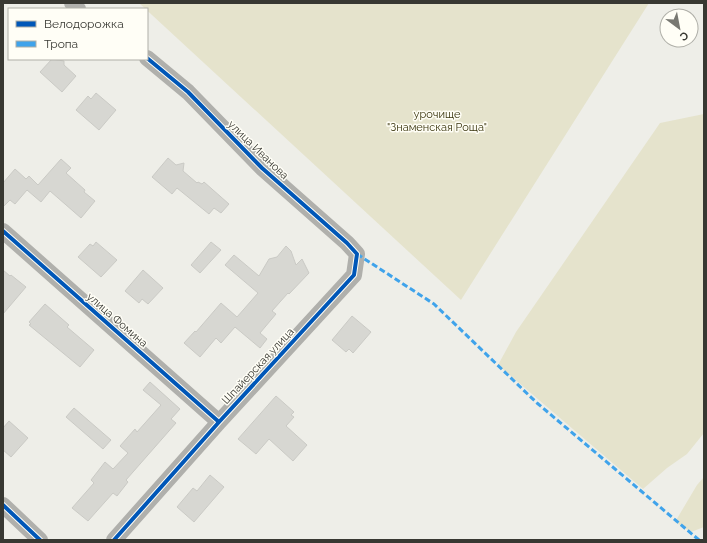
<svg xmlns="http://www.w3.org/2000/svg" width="707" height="543" font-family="Raleway,sans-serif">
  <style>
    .green { fill: #e5e3cc }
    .building { fill: #d7d7d2; stroke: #cacac5 }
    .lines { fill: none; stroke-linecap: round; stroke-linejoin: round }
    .minor { stroke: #b0b0ac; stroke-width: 16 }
    .quiet { stroke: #3fa3eb; stroke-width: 3; stroke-dasharray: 6 3; stroke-linecap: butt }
    .cycleway-casing { stroke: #fffef6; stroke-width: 6 }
    .cycleway { stroke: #0057b8; stroke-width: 4 }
    .labels { text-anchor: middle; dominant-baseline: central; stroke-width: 3; stroke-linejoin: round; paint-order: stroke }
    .park-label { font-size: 11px; fill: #39340d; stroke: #fffef6 }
    .street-label { font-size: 11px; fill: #383832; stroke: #fffef6 }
  </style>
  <rect width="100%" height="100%" fill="#eeeee8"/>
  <path class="green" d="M139,3H649L461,300Z
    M704,114V433L687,454L667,468L643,489L498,365L516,332L660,123Z
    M704,477V527L691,532L675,522L697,485Z"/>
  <path class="building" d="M52,59L64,61V65L76,76L62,92L40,72Z
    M96,93L116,110L99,130L76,110L88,96L91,99Z
    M168,158L176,165L184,163L183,171L197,183L198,182L202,184L204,182L229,204L221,213L214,208L209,214L177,188L172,194L152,177Z
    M61,159L71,168L66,173L85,190L84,192L95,201L81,218L50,191L41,202L27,190L15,204L10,200L3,207V183L15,169L26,179L29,176L38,185Z
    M96,242L117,260L101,277L78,257L90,244L93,246Z
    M211,242L221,250L200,273L191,265Z
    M286,246L291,251L296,265L302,259L309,273L289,294L288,293L272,311L276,314L260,333L267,339L260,348L235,327L221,343L216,338L200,357L184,343L195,331L196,332L221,303L237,317L258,293L225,265L234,255L259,276L269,259L277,257Z
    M3,270L10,276L11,275L26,287L3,314Z
    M143,270L163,288L148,304L142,299L139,303L125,291Z
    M45,304L69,325L67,327L94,350L80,367L29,325L31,324L29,322Z
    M352,316L371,332L353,353L349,349L346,352L332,340Z
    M150,382L180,409L171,419L176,423L126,480L128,482L117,496L113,493L88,521L72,508L94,483L91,480L105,462L113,469L128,453L120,446L135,429L137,432L161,405L143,390Z
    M276,396L294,412L291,415L294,417L286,426L307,445L293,461L269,439L256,454L238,439Z
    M74,408L111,440L103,449L66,417Z
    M9,421L28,438L11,457L3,450V428Z
    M210,475L224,487L194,522L177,507L193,488L197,491Z"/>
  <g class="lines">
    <path class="minor" d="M72,3L78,9
      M3,231L219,422
      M3,505L40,540
      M114,540L219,422L354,275L357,254L347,243L262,168L188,92L147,58"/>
    <path class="quiet" d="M357,254L434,304L537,403L699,540"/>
    <g class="cycleway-casing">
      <path id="cycleway" d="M3,231L219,422
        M3,505L40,540
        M114,540L219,422L354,275L357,254L347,243L262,168L188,92L147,58"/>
    </g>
    <use href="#cycleway" class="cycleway"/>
  </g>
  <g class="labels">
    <g class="park-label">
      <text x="437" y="114">урочище<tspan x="437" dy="13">"Знаменская Роща"</tspan></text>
    </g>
    <g class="street-label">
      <text transform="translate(258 150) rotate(44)">улица Иванова</text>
      <text transform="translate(117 320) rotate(41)">улица Фомина</text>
      <text transform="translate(258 366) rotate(-47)">Шпайерская улица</text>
    </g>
  </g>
  <rect width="707" height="543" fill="none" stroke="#383832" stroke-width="8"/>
  <rect x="8" y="8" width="140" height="52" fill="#fffef6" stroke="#afafa8"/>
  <rect x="16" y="21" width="20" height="6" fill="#0057b8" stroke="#afafa8"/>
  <text x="44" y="28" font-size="12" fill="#383832">Велодорожка</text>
  <rect x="16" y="41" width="20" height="6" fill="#3fa3eb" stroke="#afafa8"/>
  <text x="44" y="48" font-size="12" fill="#383832">Тропа</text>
  <g transform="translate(679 28) rotate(148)"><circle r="19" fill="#fffef6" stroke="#afafa8"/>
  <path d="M0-3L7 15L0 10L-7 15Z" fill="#787872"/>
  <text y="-6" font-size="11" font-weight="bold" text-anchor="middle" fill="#383832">С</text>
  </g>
</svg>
